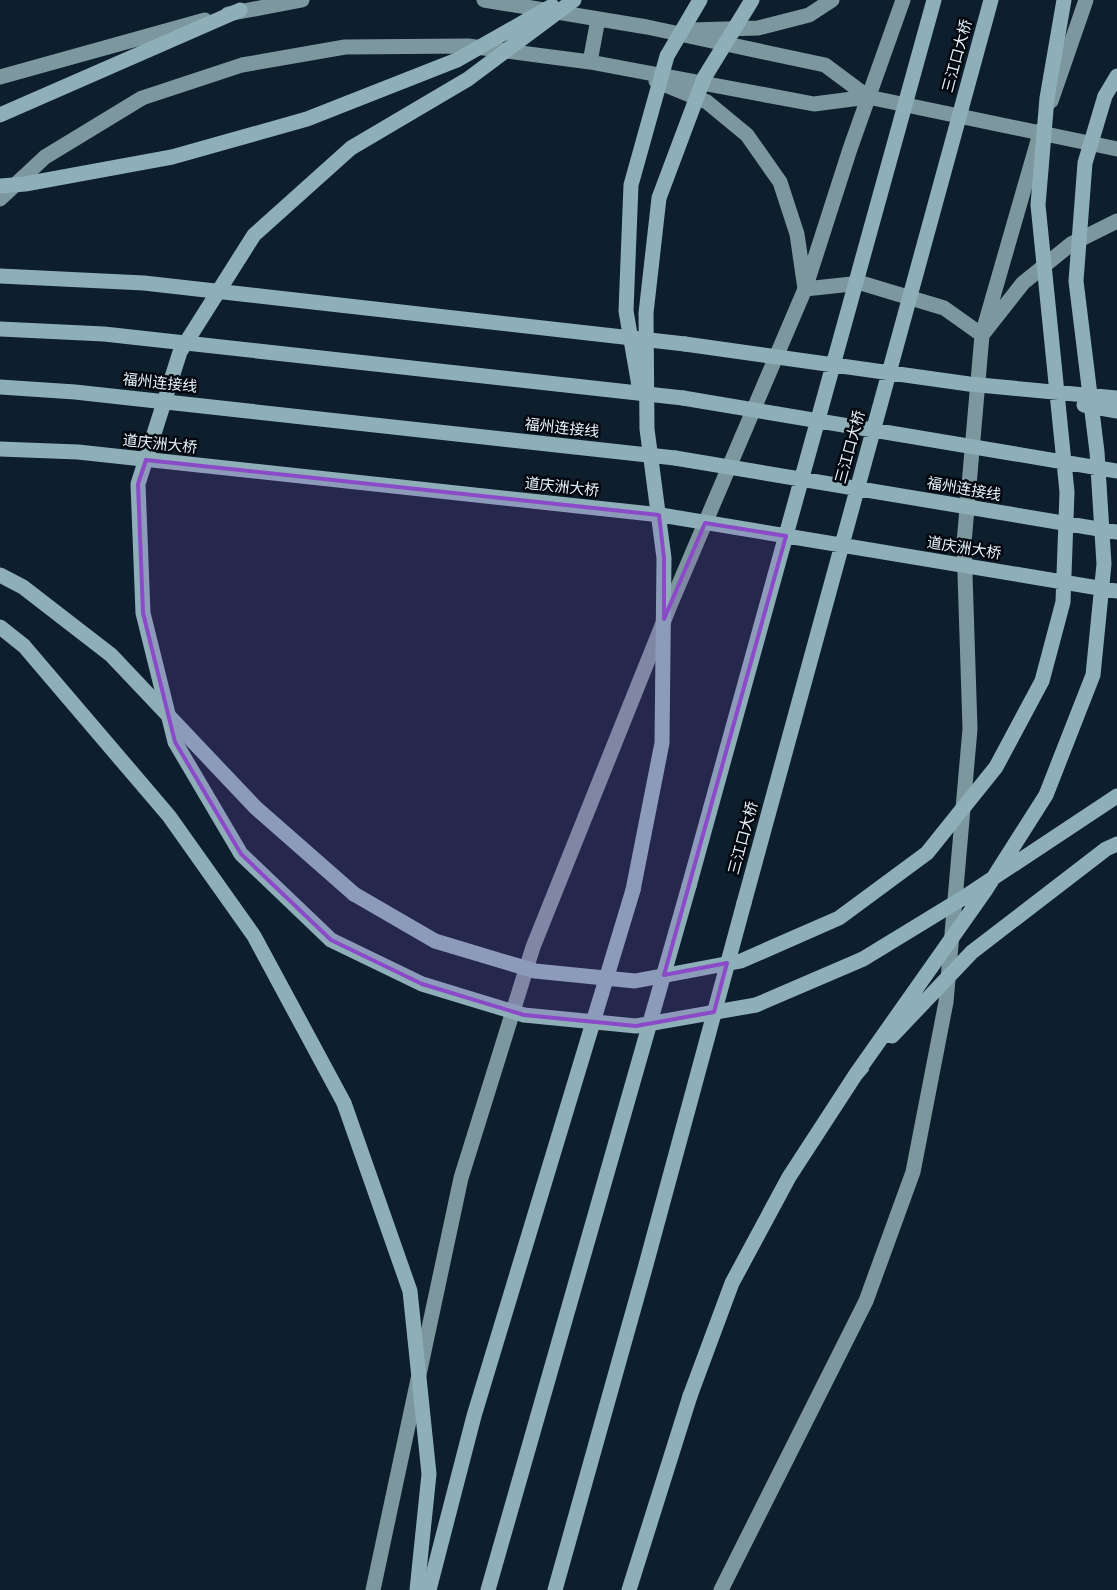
<svg xmlns="http://www.w3.org/2000/svg" width="1117" height="1590" font-family="Signika,'Noto Sans SC',sans-serif">
  <style>
    .lines { fill: none; stroke-linecap: round; stroke-linejoin: round }
    .major { stroke: #7c979d; stroke-width: 15 }
    .highway { stroke: #8eafb7; stroke-width: 15 }
    .highway-bridge { stroke: #8eafb7; stroke-width: 15 }
    .marked { fill: #8b4ac8; fill-opacity: 0.2; stroke: #8b4ac8; stroke-width: 4; stroke-linejoin: round }
    .labels { text-anchor: middle; dominant-baseline: central; stroke-width: 5; stroke-linejoin: round; paint-order: stroke }
    .street-label { font-size: 15px; fill: #e8f3fe; stroke: #03080e }
  </style>
  <rect width="100%" height="100%" fill="#0d1e2d"/>
  <g class="lines">
    <path class="major" d="M484,0L647,27L825,65L868,97
      M228,14L302,0
      M692,30L758,28L809,15L832,0
      M590,62L598,19
      M0,77L205,20
      M656,81L707,102L747,135L780,182L797,234L805,289L861,283L944,308L982,335L1023,283L1071,244L1117,221
      M1051,101L1086,0
      M0,199L45,157L142,98L242,65L345,47L468,46L590,62L814,104L868,97L1117,149
      M373,1590L461,1178L533,947L671,603L805,289L850,149L903,0
      M721,1590L866,1301L913,1172L946,1002L970,729L964,543L982,335L1041,130"/>
    <path class="highway" d="M0,115L240,10
      M0,276L144,283L685,344
      M0,329L104,334L683,398
      M0,387L75,392L675,458
      M0,449L78,452L661,515
      M0,575L23,587L111,655L256,808L354,894
      M429,1590L474,1416L633,890
      M488,1590L689,886
      M555,1590L644,1272L744,903
      M629,1590L690,1396"/>
    <path class="highway-bridge" d="M574,0L468,79L351,148L254,235L180,352L138,484L143,613L175,742L241,854L331,940L422,984L524,1015L636,1026L756,1005L863,959L963,898L1117,796
      M0,186L25,184L172,157L307,119L457,60L552,6
      M685,344L969,384L1117,398
      M639,386L626,311L631,185L667,56L700,0
      M683,398L1117,471
      M1084,405L1117,411
      M675,458L1117,532
      M661,515L1117,591
      M0,627L24,646L169,816L254,936L344,1103L410,1291L429,1474L417,1590
      M689,886L934,0
      M633,890L662,743L664,558L647,429L646,313L659,198L704,78L752,0
      M354,894L435,941L535,971L635,981L741,961L839,918L927,853L996,767L1042,681L1063,602L1067,492L1038,205L1047,98L1064,0
      M744,903L991,0
      M892,1036L972,952L1106,849L1117,844
      M856,1074L985,891L1046,795L1093,675L1104,564L1097,452L1076,281L1085,163L1105,96L1117,76
      M690,1396L732,1283L789,1177L856,1074L862,1067"/>
  </g>
  <path class="marked" d="M146,460L659,515L664,558V619L705,523L786,536L664,975L727,963L714,1012L636,1026L524,1015L422,984L331,940L241,854L175,742L143,613L138,484Z"/>
  <g class="labels">
    <g class="street-label">
      <text transform="translate(957 56) rotate(-75)">三江口大桥</text>
      <text transform="translate(160 383) rotate(6)">福州连接线</text>
      <text transform="translate(562 428) rotate(6)">福州连接线</text>
      <text transform="translate(160 444) rotate(6)">道庆洲大桥</text>
      <text transform="translate(850 447) rotate(-75)">三江口大桥</text>
      <text transform="translate(562 487) rotate(6)">道庆洲大桥</text>
      <text transform="translate(964 489) rotate(10)">福州连接线</text>
      <text transform="translate(964 548) rotate(9)">道庆洲大桥</text>
      <text transform="translate(743 838) rotate(-75)">三江口大桥</text>
    </g>
  </g>
</svg>
